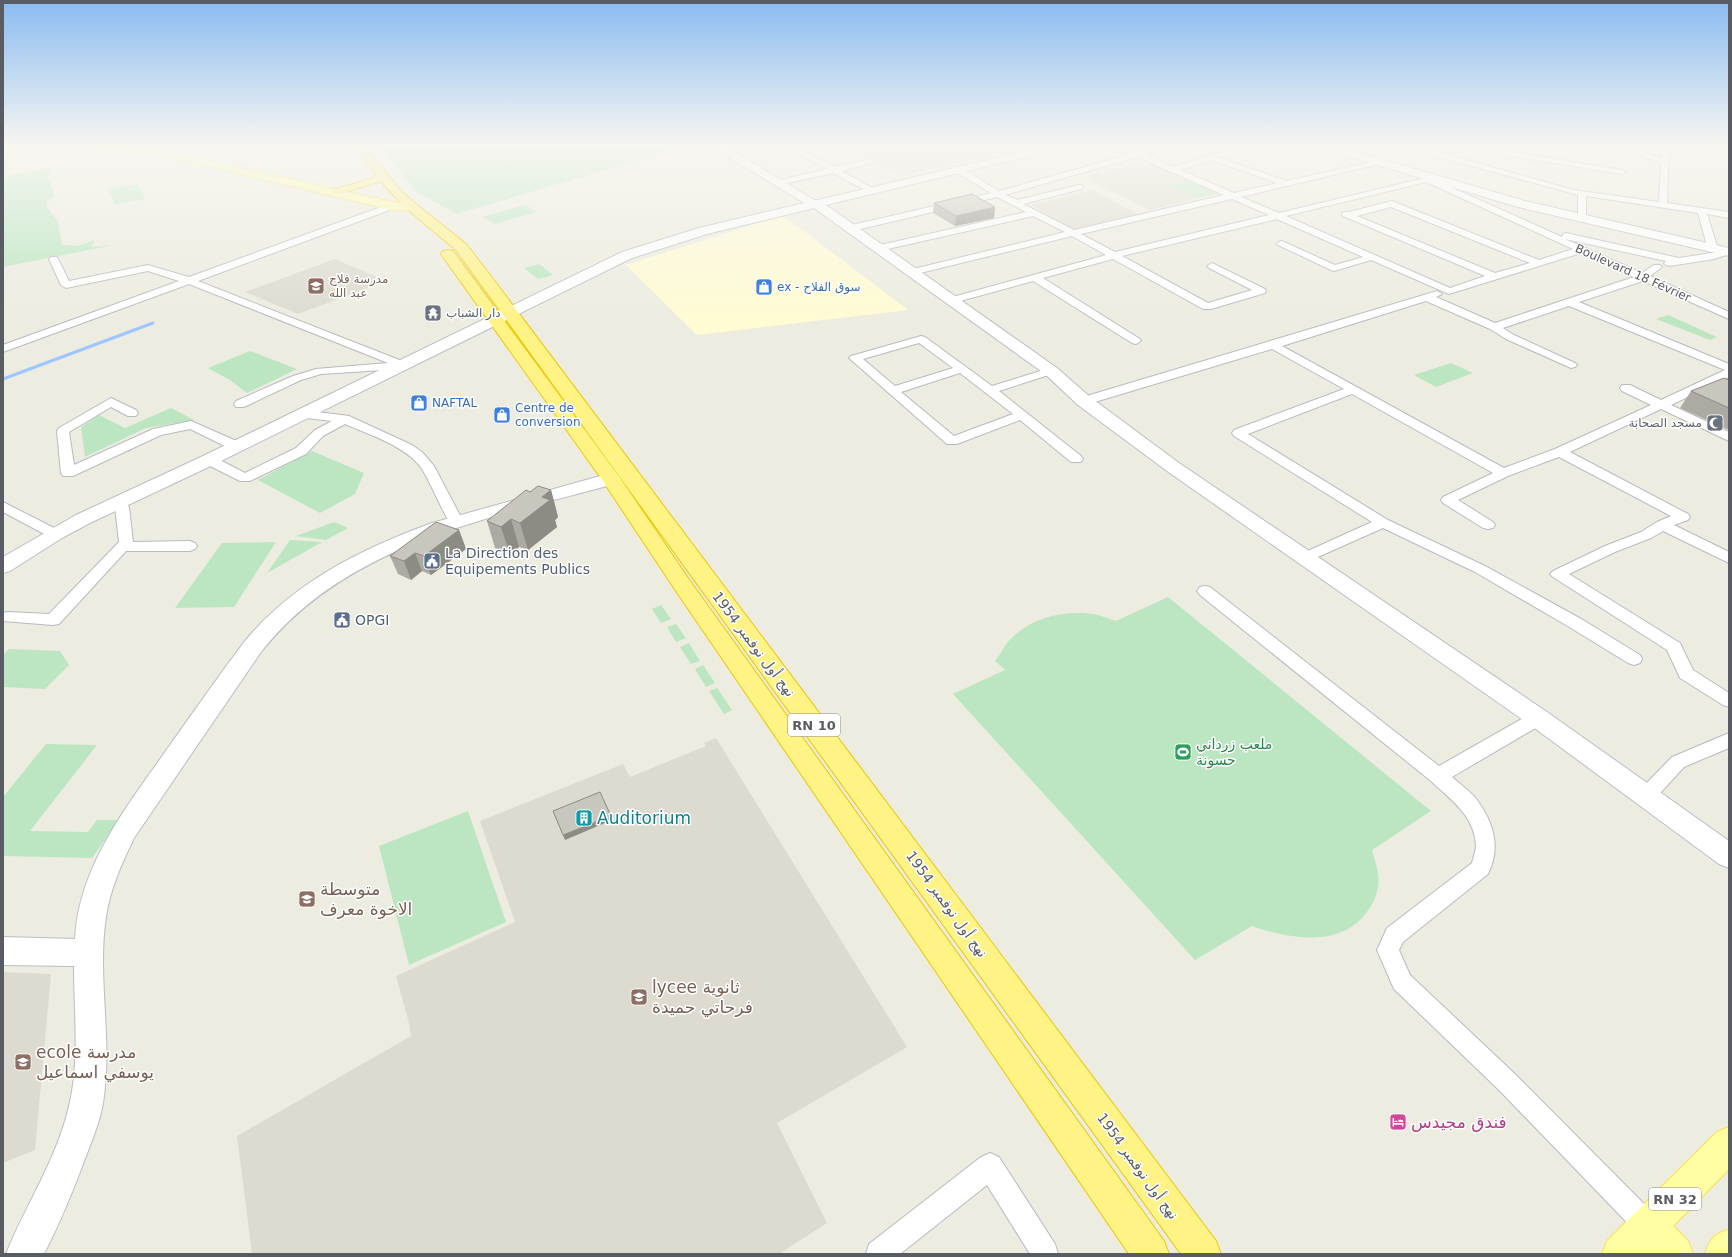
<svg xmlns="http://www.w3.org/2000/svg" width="1732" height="1257" font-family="'DejaVu Sans',Cairo,sans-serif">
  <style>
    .commercial { fill: #fffbd3 }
    .education { fill: #dddbcf }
    .green { fill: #bbe6c1 }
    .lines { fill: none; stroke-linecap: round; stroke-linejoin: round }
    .stream { stroke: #9ec6ff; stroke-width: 3 }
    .street-casing { stroke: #b8bac0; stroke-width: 2 }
    .secondary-casing { stroke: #bbbdc5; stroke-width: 2 }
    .primary-casing { stroke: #f8e24e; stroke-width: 2 }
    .highway-casing { stroke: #edc700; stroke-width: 2 }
    .street { fill: #fff; fill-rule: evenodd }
    .secondary { fill: #fff; fill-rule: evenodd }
    .primary { fill: #fffea3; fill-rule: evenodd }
    .highway { fill: #fff385; fill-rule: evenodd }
    .wall { fill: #acaaa3 }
    .shaded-wall { fill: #8c8b84 }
    .building { fill: #c8c6bd; stroke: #8c8b84 }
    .labels { text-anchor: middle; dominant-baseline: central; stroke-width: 3; stroke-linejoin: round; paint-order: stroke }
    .far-street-label { font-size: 12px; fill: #595c62; stroke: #fff }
    .far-education-label { font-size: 12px; fill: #785e54; stroke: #fff; text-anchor: start }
    .far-shop-label { font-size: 12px; fill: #366cbe; stroke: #fff; text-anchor: start }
    .far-worship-label { font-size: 12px; fill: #5b616d; stroke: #fff; text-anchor: start }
    .shield { fill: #fff; stroke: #8b8d91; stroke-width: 1 }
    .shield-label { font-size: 13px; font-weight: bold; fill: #595c62 }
    .service-label { font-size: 14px; fill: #4e5e75; stroke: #fff; text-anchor: start }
    .street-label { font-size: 14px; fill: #595c62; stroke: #fff }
    .leisure-label { font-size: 14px; fill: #27864d; stroke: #fff; text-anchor: start }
    .near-culture-label { font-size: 17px; fill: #0d838f; stroke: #fff; text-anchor: start }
    .near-education-label { font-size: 17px; fill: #785e54; stroke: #fff; text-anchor: start }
    .near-hotel-label { font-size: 17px; fill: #b23c85; stroke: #fff; text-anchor: start }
  </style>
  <rect width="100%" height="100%" fill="#edece0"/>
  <path class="commercial" d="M783,215L908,310L697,335L626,265Z"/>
  <path class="education" d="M842,146H1030L902,176Z
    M1153,163L1222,193L1149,210L1084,177L1099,172L1103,174L1114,172L1111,170L1113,169Z
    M1092,190L1139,215L1075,230L1031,205Z
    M335,259L386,281L298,314L245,292Z
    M716,738L907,1047L777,1123L827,1223L779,1254H252L237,1136L411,1036L408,1019L396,976L515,922L480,821L623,764L630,777L706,746L704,743Z
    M3,972L51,974L35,1150L3,1163Z"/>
  <path class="green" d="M379,146H667L672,150L457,214L417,192Z
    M53,167L48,177L55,195L47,202V207L58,222L62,245L78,246L95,240L91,247L114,245L3,267V180L11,175Z
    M1189,181L1216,194L1198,198L1170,185Z
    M137,184L145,199L115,204L108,189Z
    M525,205L537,212L495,224L482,217Z
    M539,264L553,275L538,279L524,268Z
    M1668,315L1717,337L1710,340L1656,319Z
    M250,351L297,369L247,393L230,380L208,368Z
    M1451,363L1473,373L1436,387L1414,375Z
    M171,408L194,420L146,428L85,457L81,427L99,415L125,428Z
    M312,451L364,473L355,494L320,513L258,480Z
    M334,522L348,528L326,540L296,536Z
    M290,540L322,542L267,573Z
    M276,542L234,607L175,608L222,543Z
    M1168,597L1431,811L1372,850C1374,858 1377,866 1378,874C1380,886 1376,899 1369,909C1343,949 1290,939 1252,926L1195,960L953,694L1005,670L995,661C1000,655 1003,648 1007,643C1029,617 1066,609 1098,615C1104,617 1110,619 1116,621Z
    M661,605L671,619L661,623L652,609Z
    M676,624L686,638L676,642L667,627Z
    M689,643L700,661L691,664L680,647Z
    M9,649L60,651L69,665L45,689L3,687V655Z
    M703,665L715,683L706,687L695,669Z
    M717,688L732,710L724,714L709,691Z
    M46,744L97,745L30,831L88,832L97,820H119L92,858L3,856V797Z
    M468,811L506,922L409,965L379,846Z"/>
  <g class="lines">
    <path class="stream" d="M3,379L153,323"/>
    <g class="street-casing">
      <path id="street" d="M784,146H793L835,167L870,159H873V163L841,171L876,190L872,193L869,192L833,173L779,185H776V181L827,169Z
        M1115,146H1125L1138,152L1158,146H1170L1169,148L1145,154L1174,167L1241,146H1248V149L1219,158L1287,181L1379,160L1383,162L1379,164L1241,197L1279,213L1433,176L1437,178L1435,180L1562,237L1563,234L1566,233L1679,258L1712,253L1726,249L1729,250V254L1714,259L1669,266L1666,265L1664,263L1666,261L1565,239L1642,273L1654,265H1660L1662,267L1650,276L1729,312V319L1643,281L1579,302L1729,364V377L1671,405L1729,432V441L1661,409L1570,452L1688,514L1690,517L1688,520L1674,525L1729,552V563L1663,531L1651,538L1615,552L1569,574L1680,643L1693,670L1729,693V707L1723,705L1680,678L1667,650L1553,577L1550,574L1553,571L1605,546L1641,532L1657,522L1671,516L1559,457L1508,476L1458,500L1493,522L1495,525L1493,528L1488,529L1483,528L1443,503L1441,500L1443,497L1493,473L1352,394L1248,434L1388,520L1485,566L1583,620L1640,655L1642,659L1640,663L1634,665L1628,663L1571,628L1475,572L1383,528L1311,560L1306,562L1301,560L1299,557L1301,554L1372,522L1234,436L1232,433L1234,430L1344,389L1272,349L1088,404H1080L1078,401L1080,398L1437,291L1442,294L1436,297L1495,323L1634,277L1581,253L1449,294L1371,260L1334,271L1331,270L1276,244L1281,241L1284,242L1335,265L1363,257L1277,219L1122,256L1208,303L1252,290L1209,268L1207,266L1212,263L1265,289L1266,291L1265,293L1211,309H1203L1113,259L1043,278L1140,339L1141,341L1136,344L1132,343L1033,281L953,303L948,300L949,298L1106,255L1072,236L912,275L907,272L909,270L1065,232L1033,216L879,251L874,248L876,246L1026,212L997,197L852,231L847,228L852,225L991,193L954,171V167H960L999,191L1130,154ZM1137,157L1224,195L1074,230L1023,204L1082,189L1083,187L1082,185H1079L1017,200L1005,195ZM1211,160L1277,183L1234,193L1181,170ZM1426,182L1573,249L1539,260L1392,201L1349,212H1343L1342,214L1343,216L1485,276L1450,288L1286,216ZM1232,199L1269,215L1115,252L1081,234ZM1391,207L1530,263L1495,273L1357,216ZM1426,301L1490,329L1506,339L1571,368L1575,367L1577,365L1575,363L1514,335L1503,328L1569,306L1725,370L1661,400L1630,385H1622L1620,388L1622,391L1651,405L1555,449L1504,468L1282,346Z
        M1404,146H1416L1574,190L1659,202L1661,163L1615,146H1626L1661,158L1663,146H1671L1668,167L1667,203L1729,212V218L1707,214L1718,249L1713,252L1708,249L1698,213L1586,196V218L1582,221L1578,218V195L1405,148Z
        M1463,146H1476L1622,170L1626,172L1622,174L1484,152L1464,148Z
        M392,203L396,206L395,208L198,281L407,363L409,365L407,367L399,369L321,374L301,380L244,407H236L234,404L236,401L293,376L316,369L388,363L189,284L3,352V345L179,281L148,271L66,288L61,285L49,259L51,257H57L69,281L148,265L189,277Z
        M921,336L925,337L992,386L1047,369H1055L1057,371L1055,373L999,391L1081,456L1083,459L1081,462H1071L1020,420L957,444H947L849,358L851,356ZM919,343L953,368L895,386L863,359ZM960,373L1013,414L954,436L901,392Z
        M111,398L136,410L138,413L136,416H128L111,407L69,432L74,465L153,429L191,421L241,443L242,446L241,449H231L190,429L161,435L73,476H63L61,473L57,431L59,428Z
        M302,410L349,416L412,445L422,452L434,466L464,523L462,526L457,527L452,526C440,508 433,487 422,469C408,447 368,434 345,424L323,436L306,454L250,481H240L204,463L202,460L204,457H214L245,473L296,448L315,430L332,421L298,417L296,414L298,411Z
        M3,502L60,531L62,534L60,537L55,538L50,537L3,512Z
        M122,503L127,504L129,507L133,542L190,541L195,543L197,546L195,549L190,551H126L59,624L53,625L3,621V613L8,612L49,614L119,542L115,507L117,504Z
        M1205,586L1210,587L1439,766L1532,713L1538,711L1544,713L1547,718L1544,723L1452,777C1460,784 1471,792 1477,800C1494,823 1501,848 1488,874L1403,942L1399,950L1410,975L1516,1075L1657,1217L1661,1226L1657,1235L1648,1239L1639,1235L1500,1091L1394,989L1377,950L1387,928L1472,863C1473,858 1476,851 1476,845C1474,815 1451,800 1431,781L1200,595L1197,591L1200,587Z
        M1729,733V748L1684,767L1652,802L1645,805L1638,802L1636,797L1638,792L1672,757Z
        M990,1153L999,1157L1055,1244L1058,1254H1030L987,1185L900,1254H866L869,1244L981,1157Z"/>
    </g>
    <g class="secondary-casing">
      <path id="secondary" d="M713,146H725L814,200H818L1047,146H1064L1063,148L826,205L1057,368L1090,397L1179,463L1547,712L1729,841V868L1719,864L1529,724L1167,471L1078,405L1045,374L814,208L707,234L632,258L215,464L90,523L62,538L10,571L3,573V557L76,515L203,456L622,252L699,228L804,203L714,148Z
        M1320,146H1336L1525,201L1729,248V256L1518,207L1321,148Z
        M611,473L618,475L620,479L618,483C491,518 347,543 261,652L134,838C122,863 110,889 106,917C97,976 112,1037 104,1096C102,1115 95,1133 88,1151C75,1186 61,1221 44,1254H6C26,1204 57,1159 69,1106C80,1061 74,1012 74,966L3,965V937L75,939C79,864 129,804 170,745C195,710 219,675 245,641C294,582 361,549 432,523Z"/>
    </g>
    <g class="primary-casing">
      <path id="primary" d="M78,146H120L177,153L392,202L417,205L419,208L417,211L392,210L177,159L146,154L83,149L79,148Z
        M1729,1127V1169L1673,1226L1688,1241L1693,1254H1650L1648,1252L1646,1254H1602L1607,1241L1717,1132Z
        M1729,1229V1254H1705C1711,1238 1713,1235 1729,1229Z"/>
    </g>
    <g class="highway-casing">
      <path id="highway" d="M354,146H364L400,190L417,205L466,244L487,271L1216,1241L1221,1254H1181L456,250C430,228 403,208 381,181L340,194H332L330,192L332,190L367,180L376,175Z
        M448,250L453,251L618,475L690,581L1164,1241L1169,1254H1129L676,591L603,481L441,254L443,251Z"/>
    </g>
    <use href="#street" class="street"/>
    <use href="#secondary" class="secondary"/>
    <use href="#primary" class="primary"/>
    <use href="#highway" class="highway"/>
  </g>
  <path class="wall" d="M934,203L995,207L994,218L955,226L933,213Z
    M1729,380V430L1680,408L1691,391Z
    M551,490L558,517L555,520L557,527L528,550L519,547L510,554L495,548L487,521L530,492Z
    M459,530L466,549L431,575L422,571L411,580L398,574L390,556Z"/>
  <path class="shaded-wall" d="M995,207L994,218L955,226L956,216Z
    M551,490L558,517L555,520L557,527L528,550L520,523L542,497Z
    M511,519L519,547L510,554L501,527Z
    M459,530L466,549L431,575L424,556Z
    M415,553L422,571L411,580L404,561Z
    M611,816L612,820L565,840L563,835Z"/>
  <path class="building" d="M972,194L995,207L956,216L934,203Z
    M1724,378L1729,380V408L1691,391Z
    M538,486L551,490L542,497L550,500L520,523L511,519L501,527L487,521L526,490L530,492Z
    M436,522L459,530L424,556L415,553L404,561L390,556Z
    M600,792L611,816L563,835L553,811Z"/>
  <linearGradient id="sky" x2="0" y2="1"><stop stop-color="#8abbf1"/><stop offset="0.45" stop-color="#f7f6f1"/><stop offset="1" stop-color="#f7f6f1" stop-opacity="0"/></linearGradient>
  <rect width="1732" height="322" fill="url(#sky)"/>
  <defs>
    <g id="school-square" transform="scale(0.9)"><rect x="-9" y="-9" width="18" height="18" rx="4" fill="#8d6e63" stroke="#fff"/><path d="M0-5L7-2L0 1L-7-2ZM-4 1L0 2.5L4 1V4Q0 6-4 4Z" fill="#fff"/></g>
    <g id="shop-square" transform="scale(0.9)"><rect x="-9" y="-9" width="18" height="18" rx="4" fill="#3f7fe0" stroke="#fff"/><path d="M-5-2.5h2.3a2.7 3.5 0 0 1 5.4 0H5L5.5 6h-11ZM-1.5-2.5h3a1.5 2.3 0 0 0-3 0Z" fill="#fff"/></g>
    <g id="temple-square" transform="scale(0.9)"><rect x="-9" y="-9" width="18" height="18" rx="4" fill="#6b7280" stroke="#fff"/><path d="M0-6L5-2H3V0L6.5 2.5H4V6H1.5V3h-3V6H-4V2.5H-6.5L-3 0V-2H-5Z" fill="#fff"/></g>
    <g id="mosque-square" transform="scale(0.9)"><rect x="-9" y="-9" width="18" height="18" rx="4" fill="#6b7280" stroke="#fff"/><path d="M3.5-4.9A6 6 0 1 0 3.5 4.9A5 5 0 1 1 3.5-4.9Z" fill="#fff"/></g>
    <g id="civic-square" transform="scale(0.9)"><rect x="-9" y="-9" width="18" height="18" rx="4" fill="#5c6f8a" stroke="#fff"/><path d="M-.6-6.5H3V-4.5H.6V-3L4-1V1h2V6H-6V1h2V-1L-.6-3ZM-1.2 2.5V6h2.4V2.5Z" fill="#fff"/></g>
    <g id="stadium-square" transform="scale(0.9)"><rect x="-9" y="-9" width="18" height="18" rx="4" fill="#2e9e5b" stroke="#fff"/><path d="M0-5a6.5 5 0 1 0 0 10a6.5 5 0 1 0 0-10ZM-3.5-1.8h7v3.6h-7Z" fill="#fff"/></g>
    <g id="building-square" transform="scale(0.9)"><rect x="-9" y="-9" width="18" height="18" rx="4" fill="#0f9aa8" stroke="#fff"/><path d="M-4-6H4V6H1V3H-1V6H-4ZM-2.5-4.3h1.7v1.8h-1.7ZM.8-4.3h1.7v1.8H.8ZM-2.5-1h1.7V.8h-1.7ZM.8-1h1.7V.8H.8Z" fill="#fff"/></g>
    <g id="hotel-square" transform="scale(0.9)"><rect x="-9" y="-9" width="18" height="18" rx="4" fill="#d1479c" stroke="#fff"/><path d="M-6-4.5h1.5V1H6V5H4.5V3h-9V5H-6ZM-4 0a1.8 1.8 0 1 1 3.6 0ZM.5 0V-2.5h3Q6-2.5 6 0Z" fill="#fff"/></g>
  </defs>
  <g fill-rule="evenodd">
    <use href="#school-square" x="316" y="286"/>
    <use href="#shop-square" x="764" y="287"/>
    <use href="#temple-square" x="433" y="313"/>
    <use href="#shop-square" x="419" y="403"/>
    <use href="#shop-square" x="502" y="415"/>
    <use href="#mosque-square" x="1715" y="423"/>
    <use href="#civic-square" x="432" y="561"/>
    <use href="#civic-square" x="342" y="620"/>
    <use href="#stadium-square" x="1183" y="752"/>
    <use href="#building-square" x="584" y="818"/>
    <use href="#school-square" x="307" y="899"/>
    <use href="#school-square" x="639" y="997"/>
    <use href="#school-square" x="23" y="1062"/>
    <use href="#hotel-square" x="1398" y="1122"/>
  </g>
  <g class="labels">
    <g class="far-street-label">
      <text transform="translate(1633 273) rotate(24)">Boulevard 18 Février</text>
    </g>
    <g class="far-education-label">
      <text x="329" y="279">مدرسة فلاح<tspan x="329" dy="14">عبد الله</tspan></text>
    </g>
    <g class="far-shop-label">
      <text x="777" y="287">ex - سوق الفلاح</text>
      <text x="432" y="403">NAFTAL</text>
      <text x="515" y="408">Centre de<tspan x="515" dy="14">conversion</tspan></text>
    </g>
    <g class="far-worship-label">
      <text x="446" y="313">دار الشباب</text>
      <text x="1702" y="423" text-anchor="end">مسجد الصحابة</text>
    </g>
    <g class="shield">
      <rect x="788" y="714" width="52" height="22" rx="3"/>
      <rect x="1649" y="1188" width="52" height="22" rx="3"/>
    </g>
    <g class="shield-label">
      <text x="814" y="725">RN 10</text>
      <text x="1675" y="1199">RN 32</text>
    </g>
    <g class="service-label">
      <text x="445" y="553">La Direction des<tspan x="445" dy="16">Equipements Publics</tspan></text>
      <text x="355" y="620">OPGI</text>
    </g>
    <g class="street-label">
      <text transform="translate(754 644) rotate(53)">نهج أول نوفمبر 1954</text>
      <text transform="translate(947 904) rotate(54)">نهج أول نوفمبر 1954</text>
      <text transform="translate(1138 1166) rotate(54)">نهج أول نوفمبر 1954</text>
    </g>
    <g class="leisure-label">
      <text x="1196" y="744">ملعب زرداني<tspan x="1196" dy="16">حسونة</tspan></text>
    </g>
    <g class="near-culture-label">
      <text x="597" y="818">Auditorium</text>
    </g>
    <g class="near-education-label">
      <text x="320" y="889">متوسطة<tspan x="320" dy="20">الاخوة معرف</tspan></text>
      <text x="652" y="987">lycee ثانوية<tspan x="652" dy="20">فرحاتي حميدة</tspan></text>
      <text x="36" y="1052">ecole مدرسة<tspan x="36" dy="20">يوسفي اسماعيل</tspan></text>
    </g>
    <g class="near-hotel-label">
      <text x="1411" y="1122">فندق مجيدس</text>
    </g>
  </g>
  <rect width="1732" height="1257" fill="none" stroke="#595c62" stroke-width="8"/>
</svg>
